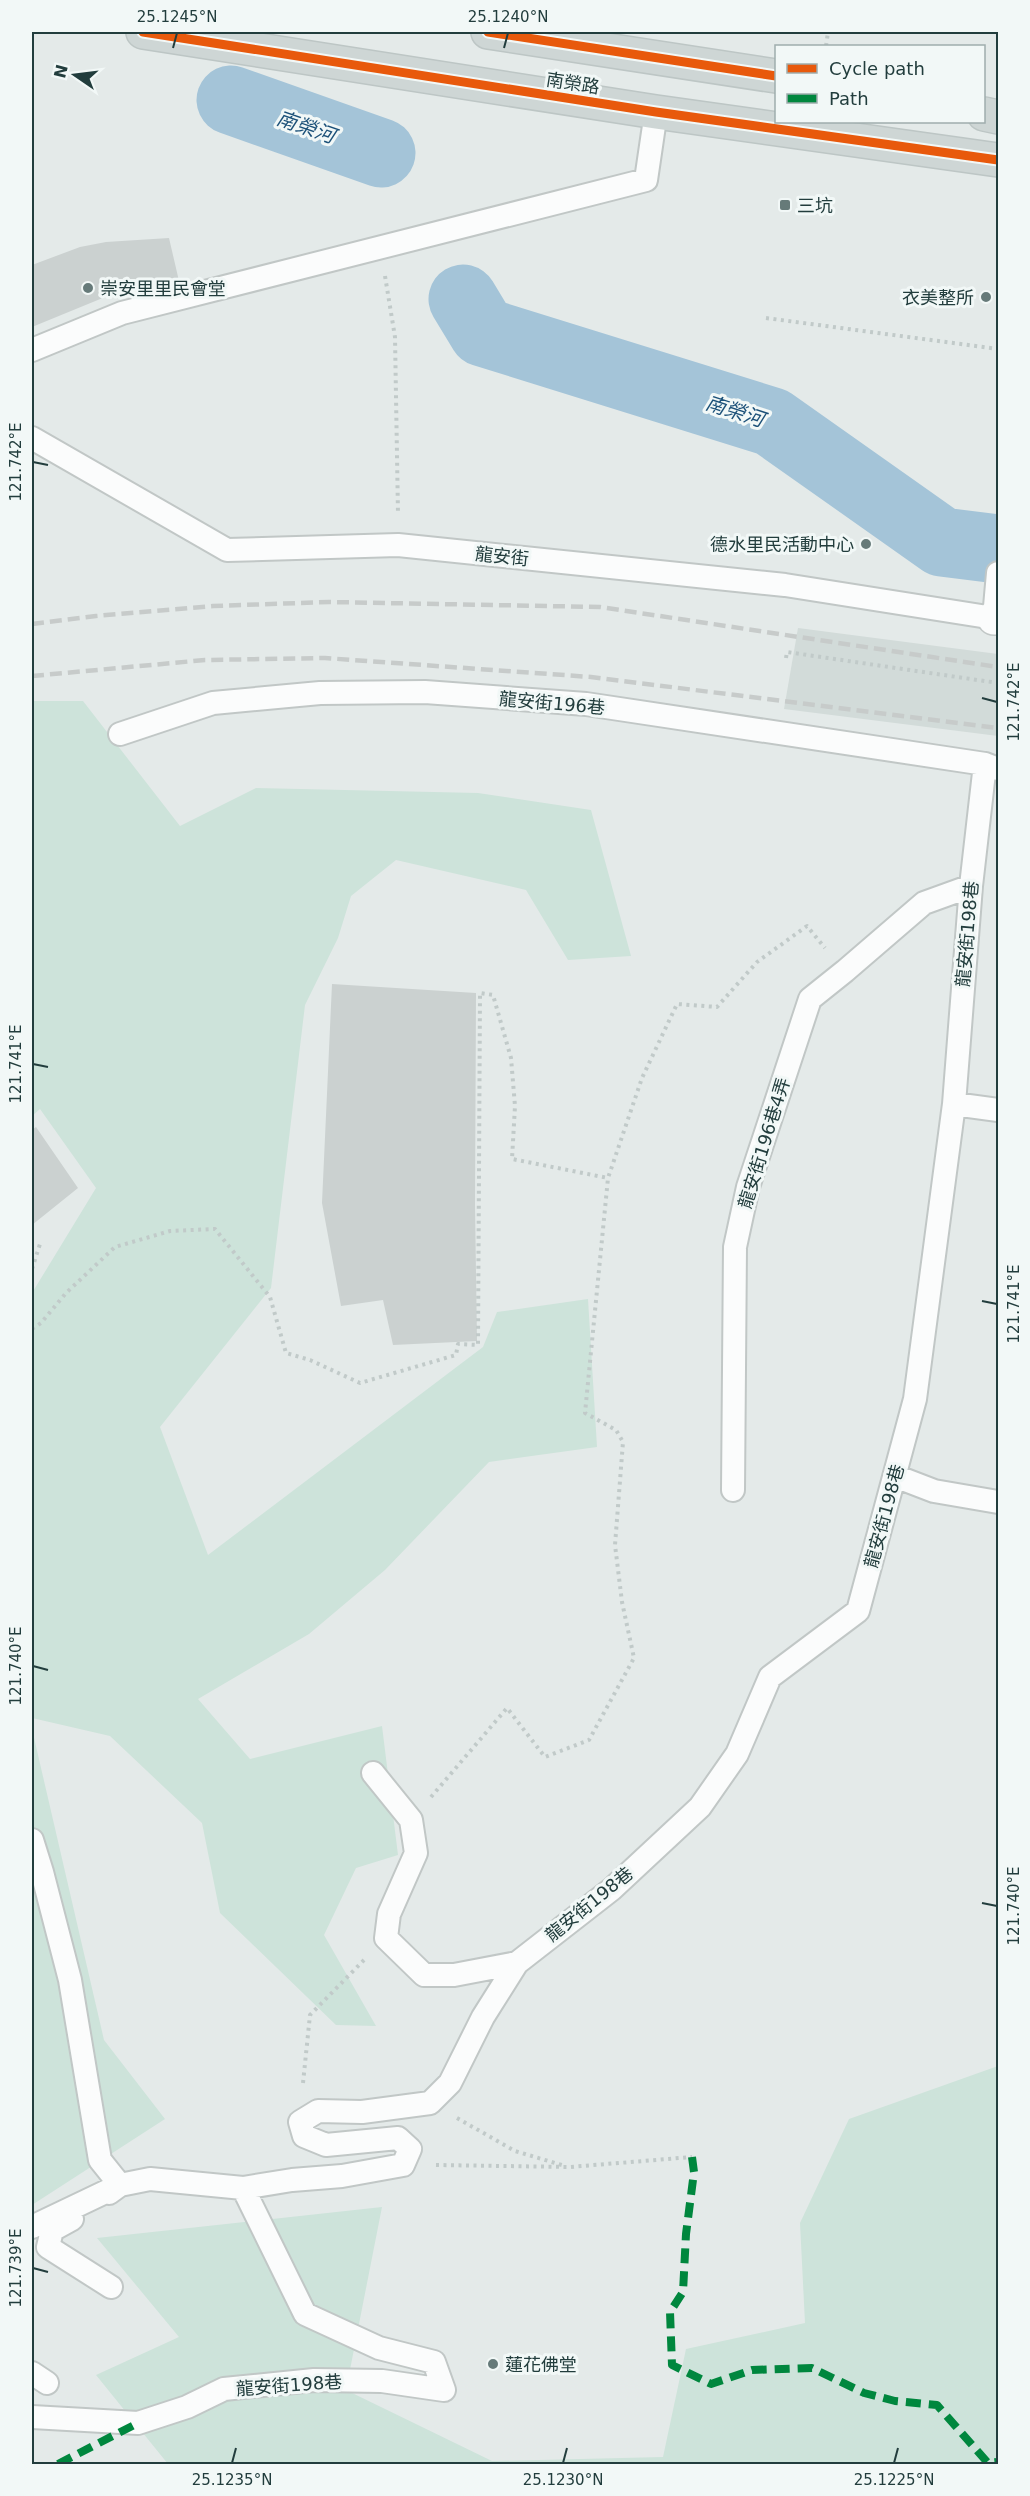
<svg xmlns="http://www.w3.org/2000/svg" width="1030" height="2496" font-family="'DejaVu Sans','Noto Sans TC',sans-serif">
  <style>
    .built { fill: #d2dbd9 }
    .green { fill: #cde3da }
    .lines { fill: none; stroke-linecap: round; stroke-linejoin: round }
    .river { stroke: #a4c4d8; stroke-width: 69 }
    .building { fill: #cbd1d0 }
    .lane-casing { stroke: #c1c7c6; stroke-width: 26 }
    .street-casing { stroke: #c1c7c6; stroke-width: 36 }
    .primary-casing { stroke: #bdc6c5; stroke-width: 36 }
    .path { stroke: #c1cac9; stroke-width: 4; stroke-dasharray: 3 4.5; stroke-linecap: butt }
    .lane { stroke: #fbfcfc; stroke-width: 22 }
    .street { stroke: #fbfcfc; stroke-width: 33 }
    .primary { stroke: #ced6d5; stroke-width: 33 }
    .rail { stroke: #c7cbca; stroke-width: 4.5; stroke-dasharray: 12 6; stroke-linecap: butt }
    .quiet { stroke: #00873e; stroke-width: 8; stroke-dasharray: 15 8; stroke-linecap: butt }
    .cycleway-casing { stroke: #f2f8f7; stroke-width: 13 }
    .cycleway { stroke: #e8590c; stroke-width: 9 }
    .ticks { fill: none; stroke: #223d3d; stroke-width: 2 }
    .poi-dot { fill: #667a79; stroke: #f2f8f7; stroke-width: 2 }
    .labels { text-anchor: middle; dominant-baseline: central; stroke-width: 6; stroke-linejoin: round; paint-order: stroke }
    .street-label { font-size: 18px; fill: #223d3d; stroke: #f2f8f7 }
    .poi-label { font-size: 18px; fill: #223d3d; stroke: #f2f8f7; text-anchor: start }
    .water-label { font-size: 20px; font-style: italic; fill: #1c5179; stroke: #f2f8f7 }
    .neatline { fill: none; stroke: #223d3d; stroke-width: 2 }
    .ticks-label { font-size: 15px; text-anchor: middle; fill: #223d3d }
  </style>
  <rect width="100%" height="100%" fill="#e4eae9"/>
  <path class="built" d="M798,628L998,654V736L784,709Z"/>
  <path class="green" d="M32,701H83L180,826L256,788L478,793L591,810L631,956L568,960L526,890L396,860L351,896L338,938L305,1005L271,1288L160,1427L208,1555L483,1347L497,1312L588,1299L597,1447L489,1462L385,1570L309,1634L198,1699L250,1759L382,1726L398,1855L356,1868L324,1935L376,2026L336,2025L220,1913L202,1823L110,1736L32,1718V1293L96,1188L40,1109L32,1116Z
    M32,1729L104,2040L165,2119L32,2205Z
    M998,2066V2464H168L96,2375L179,2337L97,2238L382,2207L346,2390L492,2461L663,2457L686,2349L805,2323L800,2223L849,2119Z"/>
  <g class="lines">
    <path class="river" d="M231,100L381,153
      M463,299L483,332L772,422L942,542L998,549"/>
  </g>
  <path class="building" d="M169,238L179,281L110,295L32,327V265L80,247L106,242Z
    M332,984L476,993L475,1205L477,1341L393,1345L383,1300L341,1306L322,1203Z
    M36,1127L78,1188L32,1225V1130Z"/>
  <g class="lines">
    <g class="lane-casing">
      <path id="lane" d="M32,350L122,313L646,180L656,112
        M32,438L227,550L398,545L785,585L994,618L998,573
        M120,734L213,703L320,693L425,692L586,704L985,764L998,769
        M954,1104L998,1110
        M895,1476L934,1491L998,1502
        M733,1490L735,1247L748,1187L810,999L845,971L924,903L971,886
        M373,1773L411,1820L416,1853L389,1914L386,1938L424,1975H454L517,1963
        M32,1840L42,1872L70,1980L100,2160L120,2185L109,2193
        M72,2219L52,2230L48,2247L111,2287
        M32,2227L120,2185L150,2179L243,2188L292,2180L342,2176L403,2165L410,2149L398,2138L326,2145L304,2136L300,2122L318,2111L362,2112L430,2103L450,2083L483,2017L517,1963L612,1889L700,1807L737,1754L770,1677L858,1611L915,1399L954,1104L971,886L985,764
        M32,2373L47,2383
        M32,2417L138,2423L187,2407L224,2389L314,2380L382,2381L444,2390L434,2362L379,2348L305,2314L243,2188"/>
    </g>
    <g class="street-casing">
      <path id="street" d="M994,618H998"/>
    </g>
    <g class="primary-casing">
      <path id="primary" d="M143,32L656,112L998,160
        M488,32L776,76
        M984,114L998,117"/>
    </g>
    <path class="path" d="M826,46L828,32
      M385,276L395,337L398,514
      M766,318L998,349
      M786,658L787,652L998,683
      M32,1269L40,1244
      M32,1329L41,1323L66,1293L115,1247L170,1231L215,1229L270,1297L286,1353L310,1360L360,1383L456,1355L458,1344L478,1345L480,993L493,995L511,1058L515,1106L512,1159L608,1178
      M431,1797L507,1708L545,1757L589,1740L634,1658L622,1602L615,1545L623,1442L616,1430L585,1413L608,1178L642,1078L677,1004L717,1007L757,962L807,926L825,948
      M303,2083L310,2015L364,1960
      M457,2118L515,2151L565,2166
      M436,2165L570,2167L692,2157"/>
    <use href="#lane" class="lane"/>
    <use href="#street" class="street"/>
    <use href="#primary" class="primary"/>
    <path class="rail" d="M32,624L96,616L213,606L329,602L600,607L998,667
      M32,676L205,660L325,658L591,677L998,728"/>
    <path class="quiet" d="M692,2157L694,2172L686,2234L683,2292L670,2312L672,2365L711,2384L752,2370L812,2368L864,2393L895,2401L937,2405L988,2463L998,2462
      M58,2464L138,2423"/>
    <g class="cycleway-casing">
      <path id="cycleway" d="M143,32L656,112L998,160
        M488,32L776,76"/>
    </g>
    <use href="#cycleway" class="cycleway"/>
  </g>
  <path class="ticks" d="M173,48L177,33M504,48L508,33M33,462L48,465M982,698L997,702M33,1064L48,1067M982,1301L997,1304M33,1666L48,1670M982,1903L997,1906M33,2268L48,2272M232,2463L236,2448M563,2463L567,2448M894,2463L898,2448"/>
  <g class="poi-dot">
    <rect x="779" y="199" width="12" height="12" rx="3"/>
    <circle cx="88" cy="288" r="6"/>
    <circle cx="986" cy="297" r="6"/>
    <circle cx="866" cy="544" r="6"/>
    <circle cx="493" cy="2364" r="6"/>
  </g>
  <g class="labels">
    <g class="street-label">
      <text transform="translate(573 83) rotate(9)">南榮路</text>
      <text transform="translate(502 556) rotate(6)">龍安街</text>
      <text transform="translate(552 703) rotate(5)">龍安街196巷</text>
      <text transform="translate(967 934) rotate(-85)">龍安街198巷</text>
      <text transform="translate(764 1143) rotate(-73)">龍安街196巷4弄</text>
      <text transform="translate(884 1516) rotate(-75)">龍安街198巷</text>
      <text transform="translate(589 1904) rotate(-39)">龍安街198巷</text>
      <text transform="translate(289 2385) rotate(-4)">龍安街198巷</text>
    </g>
    <g class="poi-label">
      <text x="797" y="205">三坑</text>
      <text x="100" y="288">崇安里里民會堂</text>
      <text x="974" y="297" text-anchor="end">衣美整所</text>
      <text x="854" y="544" text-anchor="end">德水里民活動中心</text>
      <text x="505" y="2364">蓮花佛堂</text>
    </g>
    <g class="water-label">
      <text transform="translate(306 127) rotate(19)">南榮河</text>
      <text transform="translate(735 411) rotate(18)">南榮河</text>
    </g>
  </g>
  <rect width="1030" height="2496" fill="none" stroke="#f2f8f7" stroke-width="66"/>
  <rect x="775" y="45" width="210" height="78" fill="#f2f8f7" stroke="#9fadad" stroke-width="1.5"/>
  <rect x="787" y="64" width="30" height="9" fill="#e8590c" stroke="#9fadad" stroke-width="1.5"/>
  <text x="829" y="75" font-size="18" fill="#223d3d">Cycle path</text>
  <rect x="787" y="94" width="30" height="9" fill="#00873e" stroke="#9fadad" stroke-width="1.5"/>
  <text x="829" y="105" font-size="18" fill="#223d3d">Path</text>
  <g transform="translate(75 75) rotate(284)" stroke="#f2f8f7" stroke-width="4.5" paint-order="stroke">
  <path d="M0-4.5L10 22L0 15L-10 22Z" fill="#223d3d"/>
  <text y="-9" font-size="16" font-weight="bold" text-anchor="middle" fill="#223d3d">N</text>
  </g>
  <rect x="33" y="33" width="964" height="2430" class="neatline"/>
  <g class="ticks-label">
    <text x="177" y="22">25.1245°N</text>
    <text x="508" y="22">25.1240°N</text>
    <text transform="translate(16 462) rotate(-90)" y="5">121.742°E</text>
    <text transform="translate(1014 702) rotate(-90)" y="5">121.742°E</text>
    <text transform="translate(16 1064) rotate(-90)" y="5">121.741°E</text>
    <text transform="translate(1014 1304) rotate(-90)" y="5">121.741°E</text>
    <text transform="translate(16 1666) rotate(-90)" y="5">121.740°E</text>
    <text transform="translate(1014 1906) rotate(-90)" y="5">121.740°E</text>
    <text transform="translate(16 2268) rotate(-90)" y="5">121.739°E</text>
    <text x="232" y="2485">25.1235°N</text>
    <text x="563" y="2485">25.1230°N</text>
    <text x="894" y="2485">25.1225°N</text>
  </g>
</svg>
